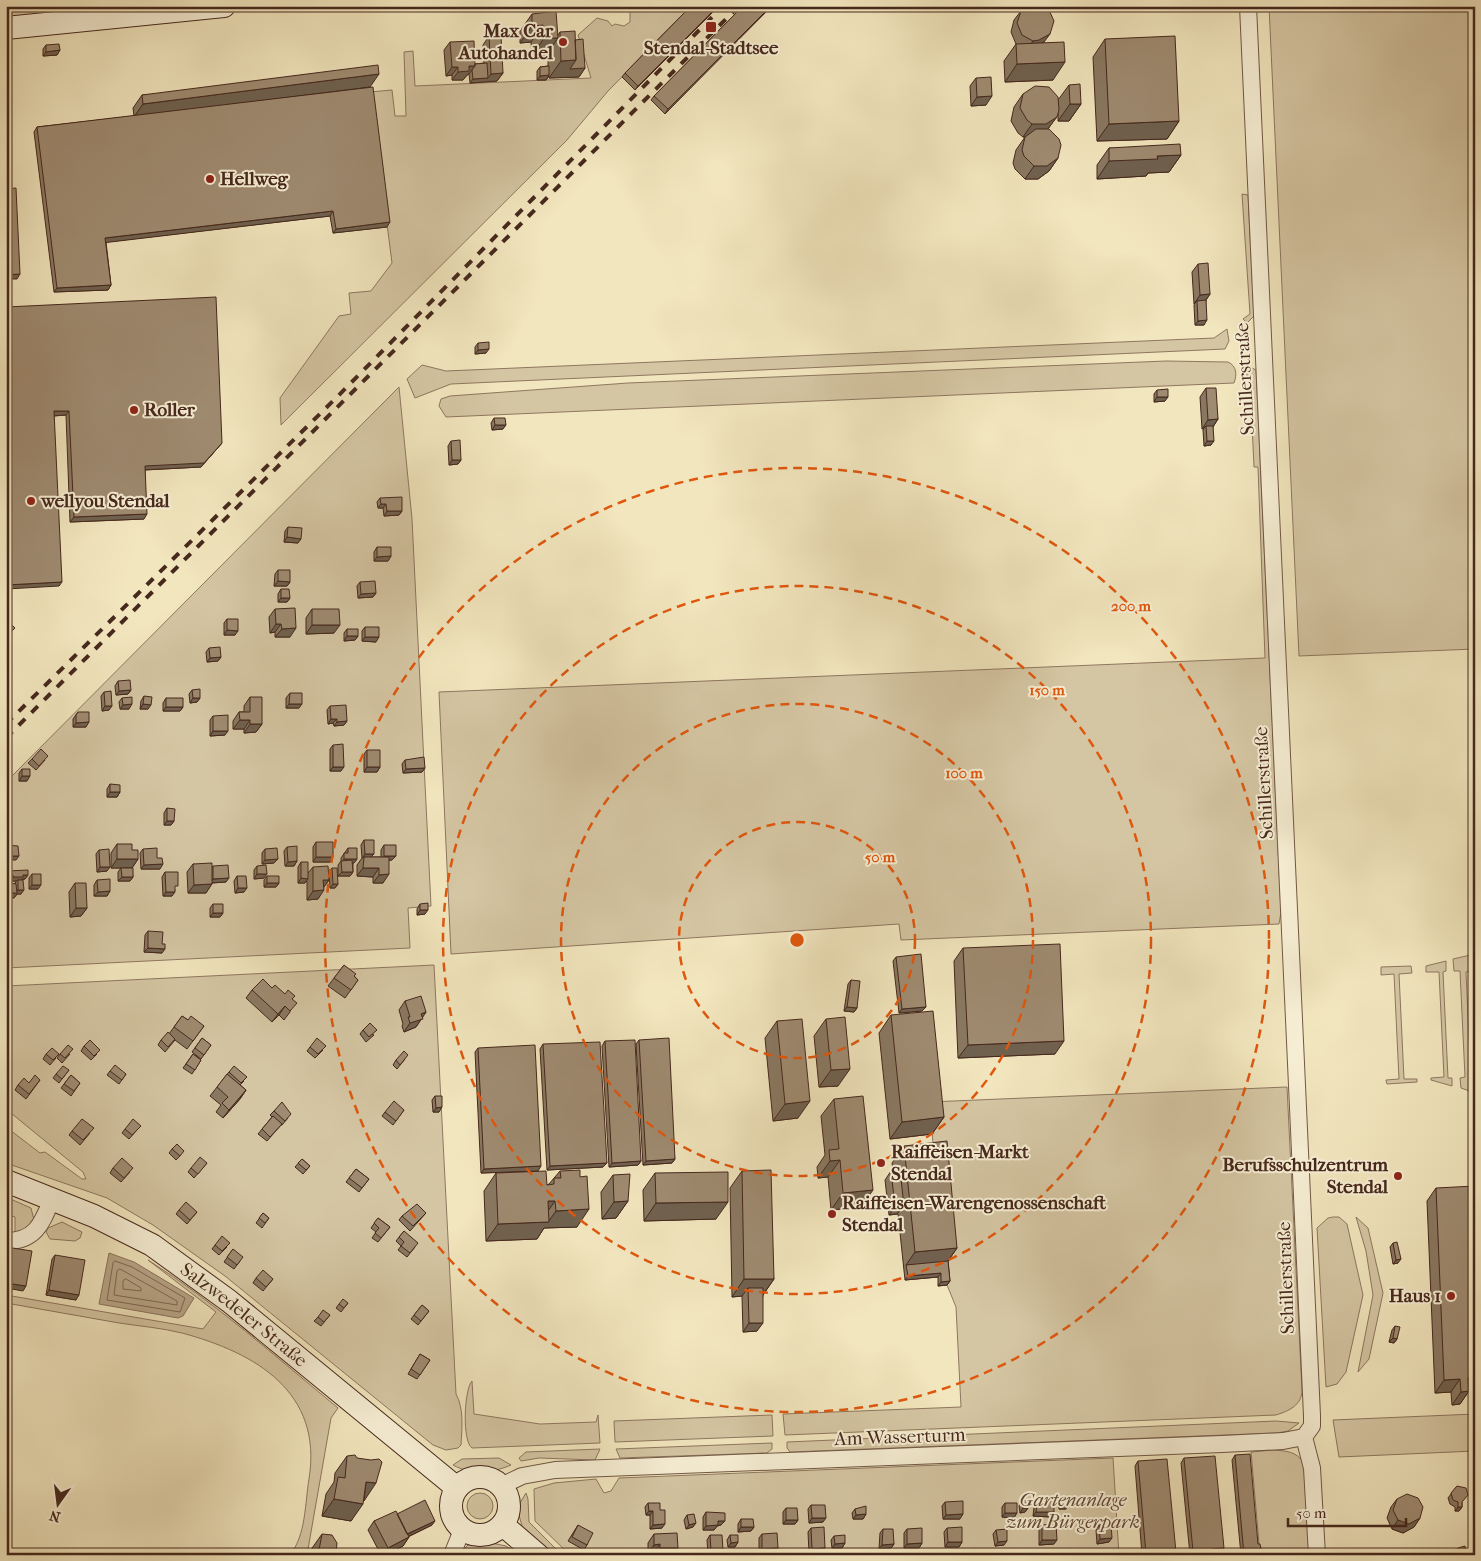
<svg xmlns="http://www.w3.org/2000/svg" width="1481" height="1561" font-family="'IM FELL French Canon',serif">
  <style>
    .green { fill: #d5c6a3; stroke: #8e7760 }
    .water { fill: #b8a587; stroke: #8a735d }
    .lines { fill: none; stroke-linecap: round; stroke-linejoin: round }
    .shore { stroke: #7f6652; stroke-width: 1 }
    .street-casing { stroke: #715845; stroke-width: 18 }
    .secondary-casing { stroke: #46281d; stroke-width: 24 }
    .street { stroke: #f7efd5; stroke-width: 16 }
    .secondary { stroke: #f7efd5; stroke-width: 22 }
    .rail { stroke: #46281d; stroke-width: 4; stroke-dasharray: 9 9; stroke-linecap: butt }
    .wall { fill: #897861; stroke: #46281d; fill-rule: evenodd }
    .shaded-wall { fill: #6f614f; stroke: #46281d }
    .building { fill: #9f8b71; stroke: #46281d }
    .ring { fill: none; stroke: #e0570d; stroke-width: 2.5; stroke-dasharray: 9 6 }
    .poi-dot { fill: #8f2418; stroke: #f7efd5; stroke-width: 2 }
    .labels { text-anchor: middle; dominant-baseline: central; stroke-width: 4; stroke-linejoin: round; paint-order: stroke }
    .poi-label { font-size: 19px; font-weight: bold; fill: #46281d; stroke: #f7efd5; text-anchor: start }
    .street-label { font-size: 19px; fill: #46281d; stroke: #f7efd5 }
    .park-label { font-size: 19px; font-style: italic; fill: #634838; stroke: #f7efd5 }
    .centre { fill: #e0570d; stroke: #f7efd5; stroke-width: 2.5 }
    .ring-label { font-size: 15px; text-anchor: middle; font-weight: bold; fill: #e0570d; stroke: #f7efd5; stroke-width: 4; stroke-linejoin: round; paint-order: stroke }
  </style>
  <rect width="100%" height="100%" fill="#f2e6be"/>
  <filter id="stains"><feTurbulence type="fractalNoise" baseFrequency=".004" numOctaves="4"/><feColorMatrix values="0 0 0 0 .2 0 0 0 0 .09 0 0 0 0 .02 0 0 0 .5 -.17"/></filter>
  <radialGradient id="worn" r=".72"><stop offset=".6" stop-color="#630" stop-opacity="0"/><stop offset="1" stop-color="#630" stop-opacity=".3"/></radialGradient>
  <path class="green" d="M13,6H108L6,18V7Z
    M624,6H692L608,91L567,140L281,425L280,398L339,316L351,314L349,293L371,291L392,263L370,92L392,90L395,116H406L404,52L413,51L415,86L591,78L578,35L597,18L608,21L612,26L615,24L624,26L630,22V9Z
    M1269,6H1475V649L1299,656Z
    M1242,194L1248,195L1254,316L1247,323L1243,319L1250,314Z
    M1227,329L1229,341L1225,349L451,384L415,398L407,379L422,365L446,371L1214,338Z
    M1166,361L1228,362C1237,366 1237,375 1234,383L446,417L439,406L441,399L450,396L628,383Z
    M1248,366L1256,370L1281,912L1279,924L901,940L899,924L451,954L439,692L1265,658L1258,467H1254L1250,383L1246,382Z
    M399,387L412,519L431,906L408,908L410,948L6,968V782Z
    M1475,954V971L1466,972L1471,1085H1475V1093L1461,1088L1460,1078L1465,1077L1460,971H1454L1453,959Z
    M1446,961V971L1443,972L1448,1078H1452V1086L1431,1080V1078L1444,1077L1439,972H1426V966Z
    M434,965L456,1394C464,1408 462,1428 461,1445L458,1448L446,1450L433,1445L225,1276L153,1225L107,1198L6,1163V1127L40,1153L45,1152L82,1179H86L83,1172L6,1109V986Z
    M1411,966L1412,973L1399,974L1404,1079H1417V1082L1387,1084L1386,1080L1399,1079L1394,974L1381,975V967Z
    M1287,1087L1302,1390C1302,1405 1289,1411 1276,1415L785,1435L783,1414L961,1407L956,1307L947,1285L929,1102Z
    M6,1197L31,1208L34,1220L29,1229L15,1234V1217L6,1214Z
    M1333,1217H1339L1347,1224L1363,1295L1346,1372L1337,1384L1326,1387L1317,1228L1328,1218Z
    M1356,1217L1368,1228L1383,1293L1369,1359L1358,1372L1373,1295L1366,1251Z
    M62,1222L82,1232L80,1238L75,1241L50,1239L46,1232L48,1228Z
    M148,1260C216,1303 276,1357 338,1408L331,1418L307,1555H290C306,1535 305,1503 309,1479C323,1392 256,1353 182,1333C162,1328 139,1326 119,1323C81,1316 44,1310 6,1303V1295L203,1329L216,1312Z
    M472,1381L474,1414L540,1424L596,1422L598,1415L600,1443L472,1448C462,1441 464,1390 472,1381Z
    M1475,1414V1451L1339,1457L1333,1420Z
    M772,1415L773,1436L615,1442L614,1421Z
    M1276,1421L1299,1423L1288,1431L1277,1433L790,1452L787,1448V1442Z
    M772,1443V1449L767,1453L620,1458L616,1449Z
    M600,1449L595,1460L539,1458L521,1461L519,1458L526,1452Z
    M1273,1450C1286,1451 1296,1451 1304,1463L1310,1555H1260L1251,1452Z
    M499,1458L511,1465C493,1473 470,1475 453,1465L462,1459Z
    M1113,1458L1119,1555H570L535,1521L534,1489L554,1483L596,1479L604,1493L611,1491L619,1478Z
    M467 1506a13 13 0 1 1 26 0a13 13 0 1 1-26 0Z
    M526,1493L528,1499L529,1522L562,1555H552L522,1526L517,1508Z
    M487,1542L506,1546L519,1555H458L468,1545Z"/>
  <path class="water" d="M109,1253L134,1262L194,1298L183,1316L178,1318L99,1304Z"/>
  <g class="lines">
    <path class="shore" d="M115,1261L132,1267L185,1298L180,1312L107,1300L113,1263Z
      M120,1269L177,1301V1305L114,1295L117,1271Z
      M126,1279L141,1288V1291L123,1289V1281Z"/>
    <g class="street-casing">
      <path id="street" d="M1248,6L1312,1416V1426L1304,1437
        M6,1241C36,1241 42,1223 52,1199
        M1304,1437L1312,1468L1317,1555
        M501,1486L522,1476L555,1470L1222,1444L1283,1441L1304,1437
        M452,1555L462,1530"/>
    </g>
    <g class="secondary-casing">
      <g id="secondary">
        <path d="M6,28L224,6"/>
        <path id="s1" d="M6,1181L94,1216L152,1245L229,1301L457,1488"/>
        <circle cx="480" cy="1506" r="29"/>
        <path d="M503,1525L538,1555"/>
      </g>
    </g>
    <use href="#street" class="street"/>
    <use href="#secondary" class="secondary"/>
    <path class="rail" d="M6,724L338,396L723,6
      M6,738L739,6"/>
  </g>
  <path class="wall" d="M691,6H719L635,90L622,77L625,73Z
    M743,6L665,114L651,100L654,96Z
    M1021,11L1044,42L1053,80L1005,82L1004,61L1016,44L1011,32L1014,20Z
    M532,14L558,35L560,32L575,40L585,68L579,77L549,78V76L546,80H537V71L540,67L548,66V52L546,55L532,56L531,42L520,43V31Z
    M489,36L503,73L497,81L470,83L469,74L467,75L463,80H452V75L446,76L444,50L450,42L475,64L484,63L483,45Z
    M1105,39L1179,121L1167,139L1097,141L1093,57Z
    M46,45L60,50L57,55L43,56V49Z
    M976,78L986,105L971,106L970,86Z
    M1069,85L1081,104L1069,121H1058V114L1048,129L1058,158L1049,171L1038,179H1025L1015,169L1013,163L1016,150L1025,137H1023L1018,133L1011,121L1014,107L1023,94L1058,100Z
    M370,87L273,99L387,227L333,233L330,216L106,242L111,285L108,290L54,292L34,132L37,127L134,116L133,108L142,95Z
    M1109,148L1181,155L1169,172L1148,173L1146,176L1097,179V165Z
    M1198,264L1210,294L1206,300L1204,325H1195L1194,305L1195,303L1194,304L1192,272Z
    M6,307L222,443L201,467L145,470L144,519L70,522L66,415L54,416L59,586Z
    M478,343L486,353L475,354V347Z
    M1206,388L1218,419L1213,427L1211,445L1204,446L1203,430L1204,428L1202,429L1200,397Z
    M1157,390L1165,401L1154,402V394Z
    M494,418L503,429L492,430L491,423Z
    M451,441L461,460L458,464L449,465L448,446Z
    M380,498L402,511L399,515L384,516L383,508H378L377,502Z
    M288,527L298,543L284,542L285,531Z
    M377,547L391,556L388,561H374V552Z
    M278,570L290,582L287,586H274L275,574Z
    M360,582L376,593L373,597L358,598L357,586Z
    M281,589L290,598L287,602H278V594Z
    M275,609L290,637H275V632L270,633L269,617Z
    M312,609L334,633L306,634V618Z
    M227,619L235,635H224V623Z
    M365,627L376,642L362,641V631Z
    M347,629L358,636L355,640L344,641V633Z
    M209,648L221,657L218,661L207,662L206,652Z
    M118,681L131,690L128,694L116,695L115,686Z
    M192,690L200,698L197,702L190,703L189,694Z
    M104,692L109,710L102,711L101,696Z
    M290,693L299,708H286V698Z
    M144,696L148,709H140L141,701Z
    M250,697L262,724L256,732L244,733V729H233V721L239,712H244V706Z
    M122,698L129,709H120L119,702Z
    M166,698L183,707L180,711H163V703Z
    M330,706L347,721L344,725L334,726L333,723L328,724L327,710Z
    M78,712L86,727H73V719Z
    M213,716L225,735L210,736V720Z
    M333,745L341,771H330V749Z
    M367,750L380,767L377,772H364V754Z
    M32,759L45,760L36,770L28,763Z
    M405,760L425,768L422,772L403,773L402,764Z
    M22,769L27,781H19V773Z
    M110,784L120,792L117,797H107V789Z
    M167,808L174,821L171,825H164V813Z
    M364,840L371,857H381V850L384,845L392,860H389L383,883H373V877L357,876V865L362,858L361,845Z
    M316,842L330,862H313V847Z
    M117,844L132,850L138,859L132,868L133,877L130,881H118V872L121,868H132H111V853Z
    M287,847L297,861L294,866H285L284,851Z
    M348,848L357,859L354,863H353V872L350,876H338V865L341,861V858Z
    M143,849L160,869H141L140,853Z
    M265,849L278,859L274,863L262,864V853Z
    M99,850L107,871L97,872L96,854Z
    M301,862L308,873L313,867L329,880L324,887L318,899L307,900V881L305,883H298V867Z
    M193,864L212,868L213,866L226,882L212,883L206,893H188L187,872Z
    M257,866L264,878L254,879V870Z
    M332,868L338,884L335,888H330L329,872Z
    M8,871L28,875L25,879L21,880V894H17L14,898L8,897L6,899V873ZM11,881H16L15,884L11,883Z
    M165,872L175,890L172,896H163L162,877Z
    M32,874L38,889H29V878Z
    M237,876L244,892L235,893L234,881Z
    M267,876L279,883L276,887H264V880Z
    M97,880L110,891L107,896H94V885Z
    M75,883L87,908L81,916L70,917L69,892Z
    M213,904L223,913L220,917H210V908Z
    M420,904L425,914L417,915V909Z
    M148,931L162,953L144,952L145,935Z
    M963,948L1055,1054L958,1058L954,961Z
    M896,957L926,1007L922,1011L899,1013L893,961Z
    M344,965L358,980L345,998L328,986Z
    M851,980L857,1008L854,1012L844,1011L848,984Z
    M272,988L285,994L292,1000L290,1012L284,1020L279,1015L272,1022L246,998L252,990Z
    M405,1001L426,1012L416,1027L404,1032L402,1026L403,1024L399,1010Z
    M891,1015L944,1117L932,1134L890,1139L879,1033Z
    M182,1016L188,1020L204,1026L187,1049L175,1040L165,1052L158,1045L161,1040L169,1034Z
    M826,1019L838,1086L819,1087L814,1036Z
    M777,1021L798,1118L773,1121L765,1038Z
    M363,1030L374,1035L366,1042L360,1034Z
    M202,1038L211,1045L201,1059L192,1052Z
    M639,1040L675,1159L672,1163L643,1165L636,1044Z
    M605,1041L641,1161L638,1165L609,1167L602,1046Z
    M543,1044L607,1163L603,1167L547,1170L540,1049Z
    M84,1046L97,1054L91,1060L81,1051Z
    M310,1047L323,1050L315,1058L307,1051Z
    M478,1048L538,1171L481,1173L475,1052Z
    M46,1054L56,1058L50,1065L43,1059Z
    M60,1054H70L62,1063L57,1058Z
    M193,1054L201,1060L192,1074L183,1068Z
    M405,1059L397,1069L393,1065L396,1060Z
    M69,1070L59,1083L53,1078L56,1074Z
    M110,1071L126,1074L119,1084L107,1075Z
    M229,1072L244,1081L240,1085L246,1090L240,1099L223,1118L216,1112L221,1105L210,1096Z
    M71,1075L80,1083L71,1096L61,1088Z
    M40,1080L26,1099L15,1090L18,1085Z
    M1475,1080V1090H1471V1085Z
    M435,1096L439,1112H433L432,1100Z
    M834,1099L861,1207L831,1210L828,1177L818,1178L817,1167L825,1155L821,1116Z
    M404,1110L393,1125L382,1116L385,1112Z
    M274,1111L288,1118L282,1125H281L267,1141L258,1134L272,1117L270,1115Z
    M125,1129L137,1130L129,1139L122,1133Z
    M72,1131L90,1133L80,1145L69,1135Z
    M904,1146L957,1248L948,1261L950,1281L947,1285L938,1286V1277L905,1280L898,1214L889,1215L885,1180L891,1171H893L892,1163Z
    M172,1149L181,1155L176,1160L169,1153Z
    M302,1159L310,1166L303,1174L295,1167Z
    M207,1163L194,1178L188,1172L191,1168Z
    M113,1168L130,1172L121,1182L110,1173Z
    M356,1169L369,1179L359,1192L346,1182Z
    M560,1171L577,1227L544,1228L537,1239L486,1241L484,1191L496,1173L547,1185L549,1184Z
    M742,1171L774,1279L763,1295L757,1331L743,1332L742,1296L732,1297L730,1188Z
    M655,1173L716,1219L644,1221L643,1190Z
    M613,1175L628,1201L616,1218L602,1219L601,1192Z
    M1436,1188L1469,1391L1460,1404L1452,1405L1451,1392L1435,1393L1427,1201Z
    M179,1210L197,1212L187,1224L176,1214Z
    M263,1213L269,1218L262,1228L256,1223Z
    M426,1213L410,1231L399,1220L402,1216Z
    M378,1218L390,1227L378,1242L372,1238L376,1232L371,1228Z
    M404,1231L415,1247L407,1257L398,1250L401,1246L396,1241Z
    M1393,1243L1398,1263L1393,1264L1390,1247Z
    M215,1245L227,1247L219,1255L212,1249Z
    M233,1249L240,1261L234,1269L224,1262Z
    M55,1255L76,1300L46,1295L52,1259Z
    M256,1278L273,1279L263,1291L253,1283Z
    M348,1303L341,1312L336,1308L339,1304Z
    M422,1305L429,1311L418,1325L411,1319Z
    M330,1315L321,1326L314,1321L318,1317Z
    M1395,1326L1397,1339L1394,1343L1389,1342L1392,1330Z
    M420,1354L430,1360L417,1379L408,1374Z
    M1235,1455L1258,1544L1261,1549L1259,1551V1555H1241L1232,1460Z
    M347,1456L363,1501L351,1521L322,1516L326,1494L334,1482L335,1473Z
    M1184,1458L1221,1552L1210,1553L1209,1555H1190L1181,1463Z
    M1138,1461L1173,1555H1142L1135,1466Z
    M1457,1486L1462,1503V1507L1459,1511H1455V1507L1450,1504L1448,1498Z
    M1061,1497L1066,1509H1059L1058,1502Z
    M1397,1499L1420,1518L1414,1527L1403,1533L1392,1529L1387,1518L1391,1507Z
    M1043,1500L1054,1512L1051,1517L1033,1516L1034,1507L1037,1503H1041Z
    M1022,1501L1028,1508L1025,1512L1020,1513L1019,1506Z
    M945,1502L960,1519H943L942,1506Z
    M648,1503L662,1528L650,1529V1515H646L645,1507Z
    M1005,1503L1014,1518L1002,1517V1507Z
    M811,1505L823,1522L809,1523L808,1509Z
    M786,1508L798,1520L795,1524H783V1512Z
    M855,1509L866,1514L863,1519H853L852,1513Z
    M706,1512L721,1525L717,1526L714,1530H703V1517Z
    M397,1514L432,1525L408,1537H409L403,1546L385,1555H381L368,1530L374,1521Z
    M687,1515L693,1527L686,1529L684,1520Z
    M741,1519L754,1527L751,1531L738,1532V1524Z
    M578,1525L587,1545L584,1550L568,1541Z
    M1042,1525L1054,1544L1039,1545V1530Z
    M1099,1525L1109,1542L1097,1544L1096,1530Z
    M811,1528L825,1548L822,1552L809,1553L808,1532Z
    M947,1528L962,1542L959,1547H945L944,1532Z
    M883,1529L894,1544L891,1548L879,1549L880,1533Z
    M907,1529L922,1543L919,1548H904V1533Z
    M996,1530L1004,1545L995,1546L993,1534Z
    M322,1534L336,1553L334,1555H309L310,1551Z
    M654,1534L678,1548L673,1555H654V1553H648V1543Z
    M762,1534L778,1548L775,1553H759V1538Z
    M710,1535L720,1555H708L707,1540Z
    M730,1535L738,1542L735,1547H728L727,1540Z
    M834,1536L845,1543L842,1548H832L831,1540Z
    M1458,1548L1464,1555H1455V1552Z"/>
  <path class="shaded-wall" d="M718,6H719L635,90L638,86Z
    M771,6H772L665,114L668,109Z
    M543,25L531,42L520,43L532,26Z
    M1050,34L1044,42L1027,49L1033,41Z
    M544,38H558L546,55L532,56Z
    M60,50L57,55L43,56L46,52Z
    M576,60L585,68L579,77L549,78L561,61Z
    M1065,62L1053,80L1005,82L1017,64Z
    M469,66H475L469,74L467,75L463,80H452L458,72Z
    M452,67H458L452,75L446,76Z
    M503,73L497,81L470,83L473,79L488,78L491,74Z
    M379,74L370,87L134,117L143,104Z
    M549,75L546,80H537L540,76Z
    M992,96L986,105L971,106L977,97Z
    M1070,104H1081L1069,121H1058Z
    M1057,117L1047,130L1037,137H1023L1032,124Z
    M1179,121L1167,139L1097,141L1109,124Z
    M1181,155L1169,172L1148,173L1146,176L1097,179L1109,161L1157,156Z
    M1058,158L1049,171L1038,179H1025L1034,166Z
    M333,211L330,216L102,243L105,238Z
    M390,222L387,227L333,233L336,229Z
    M20,274L17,279H6V275Z
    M111,285L108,290L54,292L57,288Z
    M1210,294L1204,303L1197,301L1194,304L1200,295Z
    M1207,320L1204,325H1195L1198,321Z
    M489,349L486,353L475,354L478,350Z
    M1157,397H1168L1165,401L1154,402Z
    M54,411H69L66,415L51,416Z
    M1218,419L1212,428L1206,426L1204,428L1202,429L1208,420Z
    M495,425H506L503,429L492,430Z
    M1207,441H1214L1211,445L1204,446Z
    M222,443L201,467L142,470L145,466Z
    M452,460H461L458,464L449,465Z
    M381,504H386L383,508H378Z
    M387,511H402L399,515L384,516Z
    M147,514L144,519L70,522L74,517Z
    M287,537L301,539L298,543L284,542Z
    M391,556L388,561H374L377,557Z
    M278,581L290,582L287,586H274Z
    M62,582L59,586L6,589V585Z
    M376,593L373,597L358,598L361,594Z
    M281,598H290L287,602H278Z
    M276,624H281L275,632L270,633Z
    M312,625H340L334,633L306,634Z
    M296,628L290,637H275L282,629Z
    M227,630L238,631L235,635H224Z
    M347,636H358L355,640L344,641Z
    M365,637H379L376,642L362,641Z
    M221,657L218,661L207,662L210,658Z
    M131,690L128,694L116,695L119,691Z
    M193,698H200L197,702L190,703Z
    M132,704L129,709H120L123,705Z
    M143,704L151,705L148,709H140Z
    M289,704H302L299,708H286Z
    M105,706H112L109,710L102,711Z
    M166,707H183L180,711H163Z
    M331,719H337L333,723L328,724Z
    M240,720H250L244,729H233Z
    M347,721L344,725L334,726L337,722Z
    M89,722L86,727H73L76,723Z
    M250,724H262L256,732L244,733Z
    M213,731H228L225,735L210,736Z
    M333,767H344L341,771H330Z
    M367,767H380L377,772H364Z
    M425,768L422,772L403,773L406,769Z
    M22,776H30L27,781H19Z
    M110,792H120L117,797H107Z
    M167,821H174L171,825H164Z
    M365,854H374L370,858L364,857L362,858Z
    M6,856H19L16,860H6Z
    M384,856H396L392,860H381Z
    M316,857H333L330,862H313Z
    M117,859H138L132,868H111Z
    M278,859L274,863L262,864L265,860Z
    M344,859H357L354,863H341Z
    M297,861L294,866H285L288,862Z
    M163,864L160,869H141L144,865Z
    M100,867H110L107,871L97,872Z
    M363,868H379L373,877L357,876Z
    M342,872H353L350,876H338Z
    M257,874H267L264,878L254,879Z
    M389,874L383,883H373L379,875Z
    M23,875H28L25,879H22L20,881L18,880L16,881H10L13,877Z
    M122,877H133L130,881H118Z
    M229,878L226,882L210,883L213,879Z
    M301,878L308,879L305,883H298Z
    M323,880H329L323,888Z
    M267,883H279L276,887H264Z
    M212,884L206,893H188L194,885Z
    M333,884H338L335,888H330Z
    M32,885H41L38,889H29Z
    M238,888H247L244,892L235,893Z
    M18,890H24L21,894H17L14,898L8,897L6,899V892L15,893Z
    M324,890L318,899L307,900L313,891Z
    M110,891L107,896H94L98,892Z
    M166,892H175L172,896H163Z
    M76,908H87L81,916L70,917Z
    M420,910H428L425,914L417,915Z
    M213,913H223L220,917H210Z
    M148,948L165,949L162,953L144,952Z
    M285,1006L279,1015L272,1022L278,1014Z
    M847,1007L857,1008L854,1012L844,1011Z
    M926,1007L922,1011L899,1013L902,1009Z
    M426,1012L416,1027L404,1032L410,1023L421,1014Z
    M1064,1041L1055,1054L958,1058L968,1045Z
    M850,1069L838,1086L819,1087L831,1070Z
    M1474,1085L1475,1090H1471Z
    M246,1090L240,1099L223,1118L229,1110Z
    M810,1101L798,1118L773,1121L785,1104Z
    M442,1107L439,1112H433L436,1108Z
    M944,1117L932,1134L890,1139L902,1122Z
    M675,1159L672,1163L643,1165L646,1161Z
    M840,1160L828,1177L818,1178L830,1161Z
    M641,1161L638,1165L609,1167L612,1163Z
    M607,1163L603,1167L547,1170L550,1166Z
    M541,1166L538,1171L481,1173L484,1169Z
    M873,1190L861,1207L831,1210L843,1193Z
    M548,1201H555L543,1218Z
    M628,1201L616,1218L602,1219L614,1202Z
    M728,1202L716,1219L644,1221L656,1203Z
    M895,1206H904L897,1214L889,1215Z
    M589,1209L577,1227L544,1228L537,1239L486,1241L498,1224L548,1222L556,1211Z
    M957,1248L945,1265H906L915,1252Z
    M1401,1259L1398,1263L1393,1264L1396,1260Z
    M941,1273L938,1277L905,1280L908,1276Z
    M744,1279H774L762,1296L748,1288L742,1296L732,1297Z
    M950,1281L947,1285L938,1286L941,1282Z
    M6,1283L26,1286L23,1291L6,1288Z
    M49,1290L79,1295L76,1300L46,1295Z
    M749,1323H763L757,1331L743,1332Z
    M1393,1338L1397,1339L1394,1343L1389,1342Z
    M1468,1378H1475V1391H1461Z
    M1460,1379L1451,1392L1435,1393L1444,1380Z
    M1469,1391L1460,1404L1452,1405L1461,1392Z
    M366,1482L376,1483L364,1501Z
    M334,1499L363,1504L351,1521L322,1516Z
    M1069,1504L1066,1509H1059L1062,1505Z
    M1458,1507H1462L1459,1511H1455Z
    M1023,1508H1028L1025,1512L1020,1513Z
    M649,1511H653L650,1515H646Z
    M1036,1512H1054L1051,1517L1033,1516Z
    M1005,1513H1017L1014,1518L1002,1517Z
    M866,1514L863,1519H853L856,1515Z
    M963,1514L960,1519H943L946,1515Z
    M812,1518H826L823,1522L809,1523Z
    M1420,1518L1414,1527L1403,1533L1392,1529L1398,1520Z
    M786,1520H798L795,1524H783Z
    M435,1521L432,1525L401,1540L404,1536Z
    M718,1521H725L721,1525L717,1526L714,1530H703L706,1526Z
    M696,1523L693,1527L686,1529L689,1525Z
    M665,1524L662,1528L650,1529L653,1525Z
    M741,1527H754L751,1531L738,1532Z
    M409,1537L403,1546L385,1555H383L388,1548Z
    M1112,1538L1109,1542L1097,1544L1100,1539Z
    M1042,1540H1057L1054,1544L1039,1545Z
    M1007,1541L1004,1545L995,1546L998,1542Z
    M738,1542L735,1547H728L731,1543Z
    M948,1542H962L959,1547H945Z
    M845,1543L842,1548H832L835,1544Z
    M922,1543L919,1548H904L907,1544Z
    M660,1544L654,1553H648L654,1545Z
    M894,1544L891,1548L879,1549L882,1545Z
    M660,1548H678L673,1555H656Z
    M778,1548L775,1553H759L762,1549Z
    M825,1548L822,1552L809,1553L812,1549Z
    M1224,1548L1221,1552L1210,1553L1209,1555H1190L1193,1551Z
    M319,1550L336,1553L334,1555H316Z
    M723,1550L720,1555H709L711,1551Z
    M1176,1552L1173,1555H1145L1146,1554Z
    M1459,1553H1466L1464,1555H1458Z"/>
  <path class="building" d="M691,6H718L638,86L625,73Z
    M743,6H771L668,109L654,96Z
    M1028,6H1044L1049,10L1054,21L1050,34L1039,40L1033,41L1022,35L1017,23L1021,11Z
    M556,11L558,38H544L543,25L532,26V14Z
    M575,31L576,60L561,61L560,32Z
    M489,36H501L503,73L491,74Z
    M1175,36L1179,121L1109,124L1105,39Z
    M583,39L585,68L570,69L576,60L575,40Z
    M474,41L475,66H469V71L458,72V67H452L450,42Z
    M1064,42L1065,62L1017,64L1016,44Z
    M59,44L60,50L46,52V45Z
    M487,63L488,78L473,79L472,70L475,66V64Z
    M378,65L379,74L143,104L142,95Z
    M549,66V75L540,76V67Z
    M991,77L992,96L977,97L976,78Z
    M1080,84L1081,104H1070L1069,85Z
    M1035,86L1049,87L1058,97L1059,110L1057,117L1046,124H1032L1027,120L1020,108L1023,94Z
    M373,87L390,222L336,229L333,211L105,238L111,285L57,288L37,127Z
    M1036,129H1049L1059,139L1061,145L1058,158L1047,166H1034L1024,156L1022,150L1025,137Z
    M1180,144L1181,155L1157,156L1158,159L1109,161V148Z
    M16,188L20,274L6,275V189Z
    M1208,263L1210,294L1200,295L1198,264Z
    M216,297L222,443L204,463L145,466L147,514L74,517L69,411H54L62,582L6,585V307Z
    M1206,300L1207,320L1198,321L1197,301Z
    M489,342V349L478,350V343Z
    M1206,388H1216L1218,419L1208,420Z
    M1168,389V397H1157V390Z
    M494,418H505L506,425H495Z
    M1206,426H1213L1214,441H1207Z
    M460,440L461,460H452L451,441Z
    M402,497V511H387L386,504H381L380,498Z
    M288,527L302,528L301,539L287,537Z
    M377,547H391V556L377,557Z
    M278,570H290V582L278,581Z
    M375,581L376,593L361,594L360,582Z
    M281,589H289L290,598H281Z
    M295,608L296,628L282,629L281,624H276L275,609Z
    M312,609H339L340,625H312Z
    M6,619L15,628L6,637Z
    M227,619H238V631L227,630Z
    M365,627H379V637H365Z
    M347,629H358V636H347Z
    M220,647L221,657L210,658L209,648Z
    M130,680L131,690L119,691L118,681Z
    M200,689V698H193L192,690Z
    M111,691L112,706H105L104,692Z
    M290,693H302V704H289Z
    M144,696L152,697L151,705L143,704Z
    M132,697V704L123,705L122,698Z
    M250,697H262V724H250V720H240L239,712H250Z
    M166,698H183V707H166Z
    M346,705L347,721L337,722V719H331L330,706Z
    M78,712H89V722L76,723V715Z
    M228,715V731H213V716Z
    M343,744L344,767H333V745Z
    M41,749L48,756L39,766L32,759Z
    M367,750H380V767H367Z
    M424,757L425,768L406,769L405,760Z
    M22,769H30V776H22Z
    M110,784L120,785V792H110Z
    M167,808L175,809L174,821H167Z
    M364,840H374V854H365Z
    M316,842H333V857H316Z
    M117,844H132V850H138V859H117Z
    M6,845L18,846L19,856H6Z
    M384,845H396V856H384Z
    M297,846V861L288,862L287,847Z
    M157,848V858H162L163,864L144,865L143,849Z
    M277,848L278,859L265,860V849Z
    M348,848H357V859H344V853H348Z
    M109,849L110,867H100L99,850Z
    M364,857H389V874L379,875V868H363Z
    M352,860L353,872H342L341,861Z
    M301,862H308V879L301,878Z
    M212,863V884L194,885L193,864Z
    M228,865L229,878L213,879V866Z
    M266,865L267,874H257V866Z
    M328,866L329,880H323L324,890L313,891V867Z
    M121,868H133V877H122Z
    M332,868H337L338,884H333Z
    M28,870V875H23V877H13V875H11L12,873H8V871Z
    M165,872H178V886H175V892H166Z
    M6,873H12L11,893L6,892Z
    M32,874H41V885H32Z
    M237,876H246L247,888H238Z
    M267,876H279V883H267Z
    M110,879V891L98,892L97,880Z
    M18,880H23L24,890H18Z
    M11,883L16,884L17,893H10Z
    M75,883H86L87,908H76Z
    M428,903V910H420V904Z
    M213,904H223V913H213Z
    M148,931L163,932L162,944H165V949L148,948Z
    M1060,944L1064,1041L968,1045L963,948Z
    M921,954L926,1007L902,1009L896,957Z
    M344,965L356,974L354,976L358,980L351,990L334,978Z
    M263,979L272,988L275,985L285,994L288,990L295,996L292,999L297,1003L290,1011L285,1006L278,1014L252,990Z
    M851,980L860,981L857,1008L847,1007Z
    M421,996L426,1012L421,1014L423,1019L410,1023L408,1017H410L405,1001Z
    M933,1011L944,1117L902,1122L891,1015Z
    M182,1016L188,1020L191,1016L204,1026L193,1041L174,1027Z
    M845,1017L850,1069L831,1070L826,1019Z
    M802,1019L810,1101L785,1104L777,1021Z
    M370,1023L377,1030L369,1037L363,1030Z
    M168,1032L175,1039L168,1047L161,1040Z
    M202,1038L211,1045L204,1055L195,1048Z
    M317,1038L326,1046L318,1054L310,1047Z
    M669,1038L675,1159L646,1161L639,1040Z
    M90,1040L100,1050L94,1056L84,1046Z
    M635,1040L641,1161L612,1163L605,1041Z
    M600,1042L607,1163L550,1166L543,1044Z
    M68,1045L73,1049L65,1058L60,1054Z
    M535,1045L541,1166L484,1169L478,1048Z
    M52,1048L59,1054L53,1060L46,1054Z
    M404,1051L408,1055L400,1065L396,1060Z
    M193,1054L201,1060L195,1070L186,1064Z
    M6,1058L12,1063L6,1071Z
    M115,1065L126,1074L122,1080L110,1071Z
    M63,1066L69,1070L62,1079L56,1074Z
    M234,1066L247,1077L241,1083L229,1072Z
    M227,1074L246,1090L229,1110L222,1103L228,1097L217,1087Z
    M35,1075L40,1080L29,1094L18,1085L24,1078L29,1083Z
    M71,1075L80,1083L74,1091L64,1084Z
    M435,1096H442V1107L436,1108Z
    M863,1096L873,1190L843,1193L840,1160L830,1161L829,1150L839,1149L834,1099Z
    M394,1101L404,1110L396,1121L385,1112Z
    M282,1102L291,1114L285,1121L274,1111Z
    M273,1116L282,1124L270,1137L262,1129Z
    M82,1119L94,1128L83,1140L72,1131Z
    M133,1119L141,1126L132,1135L125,1129Z
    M947,1141L957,1248L915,1252L904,1146Z
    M177,1144L184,1151L180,1156L172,1149Z
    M200,1157L207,1163L198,1174L191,1168Z
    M122,1158L133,1168L124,1178L113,1168Z
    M302,1159L310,1166L306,1170L298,1163Z
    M356,1169L369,1179L362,1188L349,1178Z
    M580,1170V1177L587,1176L589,1209L556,1211L555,1201H548L549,1222L498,1224L496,1173L546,1171L547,1185L554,1184V1178H561L560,1171Z
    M771,1170L774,1279H744L742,1171Z
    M900,1170L904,1206H895L891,1171Z
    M728,1172V1202L656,1203L655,1173Z
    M630,1174L628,1201L614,1202L613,1175Z
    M1475,1186V1378H1468L1469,1391L1461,1392L1460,1379L1444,1380L1436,1188Z
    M186,1202L197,1212L190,1220L179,1210Z
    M417,1204L426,1213L413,1226L402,1216Z
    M263,1213L269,1218L265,1223L259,1218Z
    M378,1218L390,1227L381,1238L375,1233L379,1228L374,1223Z
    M404,1231L418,1243L410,1253L401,1246L404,1242L399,1237Z
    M222,1236L230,1243L222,1251L215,1245Z
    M1397,1242L1401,1259L1396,1260L1393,1243Z
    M6,1247L32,1251L26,1286L6,1283Z
    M233,1249L243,1257L237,1265L227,1257Z
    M55,1255L85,1260L79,1295L49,1290Z
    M948,1261L950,1281L941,1282V1273L908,1276L906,1265Z
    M263,1270L273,1279L266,1287L256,1278Z
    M748,1288H763V1323H749Z
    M343,1299L348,1303L344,1308L339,1304Z
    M422,1305L429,1311L421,1321L414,1315Z
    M323,1310L330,1315L324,1322L318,1317Z
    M1395,1326L1400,1327L1397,1339L1393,1338Z
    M420,1354L430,1360L420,1375L411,1369Z
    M1250,1454L1258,1544H1260L1261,1549H1259V1555H1244L1235,1455Z
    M355,1455L357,1458L371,1460L379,1459L382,1462L376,1483L366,1482L363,1504L334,1499L338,1477L345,1478L347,1456Z
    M1215,1456L1224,1548L1211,1549L1212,1551H1193L1184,1458Z
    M1167,1459L1176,1552L1146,1554L1138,1461Z
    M1457,1486L1466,1488L1468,1495L1462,1502V1507H1458V1502L1453,1500L1451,1493Z
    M1407,1494L1418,1498L1423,1507L1420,1518L1409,1524L1398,1520L1393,1510L1397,1499Z
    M1061,1497H1068L1069,1504L1062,1505Z
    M425,1500L435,1521L407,1534L397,1514Z
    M1027,1500L1028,1508H1023L1022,1501Z
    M1043,1500L1054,1501V1512H1036L1037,1503H1043Z
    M963,1501V1514L946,1515L945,1502Z
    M648,1503H660V1510H665V1524L653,1525V1511H649Z
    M1005,1503H1017V1513H1005Z
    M811,1505H825L826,1518H812Z
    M866,1506V1514L856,1515L855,1509Z
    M786,1508H797L798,1520H786Z
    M396,1511L409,1537L388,1548L374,1521Z
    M706,1512L725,1513V1521H718V1525L706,1526Z
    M694,1514L696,1523L689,1525L687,1515Z
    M741,1519H753L754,1527H741Z
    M1056,1524L1057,1540H1042V1525Z
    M1111,1524L1112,1538L1100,1539L1099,1525Z
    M578,1525L593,1533L587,1545L572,1537Z
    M824,1527L825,1548L812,1549L811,1528Z
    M962,1527V1542H948L947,1528Z
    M922,1528V1543L907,1544V1529Z
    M883,1529H893L894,1544L882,1545Z
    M1007,1529V1541L998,1542L996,1530Z
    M677,1533L678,1548H660V1544L654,1545V1534Z
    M777,1533L778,1548L762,1549V1534Z
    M322,1534L332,1535L337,1543L336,1553L319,1550Z
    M710,1535H722L723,1550L711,1551Z
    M730,1535H738V1542L731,1543Z
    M845,1535V1543L835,1544L834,1536Z
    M1465,1546L1466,1553H1459L1458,1548Z
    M406,1550L429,1554V1555H405Z"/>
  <g class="ring">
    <circle cx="797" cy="940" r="118"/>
    <circle cx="797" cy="940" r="236"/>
    <circle cx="797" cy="940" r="354"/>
    <circle cx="797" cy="940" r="472"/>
  </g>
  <g class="poi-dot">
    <rect x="705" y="21" width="12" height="12" rx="2.5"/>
    <circle cx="563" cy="42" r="5"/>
    <circle cx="210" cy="179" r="5"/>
    <circle cx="134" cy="410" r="5"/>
    <circle cx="31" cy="501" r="5"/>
    <circle cx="881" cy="1163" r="5"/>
    <circle cx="1398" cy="1176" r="5"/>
    <circle cx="832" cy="1214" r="5"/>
    <circle cx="1451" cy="1296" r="5"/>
  </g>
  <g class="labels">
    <g class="poi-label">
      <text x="553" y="31" text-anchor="end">Max Car<tspan x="553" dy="22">Autohandel</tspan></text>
      <text x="711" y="48" text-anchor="middle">Stendal-Stadtsee</text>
      <text x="220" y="179">Hellweg</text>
      <text x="144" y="410">Roller</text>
      <text x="41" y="501">wellyou Stendal</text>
      <text x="891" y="1152">Raiffeisen-Markt<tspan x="891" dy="22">Stendal</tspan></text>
      <text x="1388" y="1165" text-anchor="end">Berufsschulzentrum<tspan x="1388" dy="22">Stendal</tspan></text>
      <text x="842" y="1203">Raiffeisen-Warengenossenschaft<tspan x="842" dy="22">Stendal</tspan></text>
      <text x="1441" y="1296" text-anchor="end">Haus 1</text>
    </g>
    <g class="street-label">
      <text transform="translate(1245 379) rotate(-93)">Schillerstraße</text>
      <text transform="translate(1264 783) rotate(-93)">Schillerstraße</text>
      <text transform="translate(1286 1278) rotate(-92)">Schillerstraße</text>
      <text stroke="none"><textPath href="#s1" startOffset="275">Salzwedeler Straße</textPath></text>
      <text transform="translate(900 1437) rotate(-2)">Am Wasserturm</text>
    </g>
    <g class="park-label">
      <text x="1073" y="1500">Gartenanlage<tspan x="1073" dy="22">zum Bürgerpark</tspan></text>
    </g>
  </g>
  <circle cx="797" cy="940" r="8" class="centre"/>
  <g class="ring-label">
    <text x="1131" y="611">200 m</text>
    <text x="1047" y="695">150 m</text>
    <text x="964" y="778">100 m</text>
    <text x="880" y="862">50 m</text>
  </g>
  <rect width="1481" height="1561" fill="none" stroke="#f2e6be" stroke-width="25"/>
  <rect x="8" y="8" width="1466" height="1546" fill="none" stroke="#46281d" stroke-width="2.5"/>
  <rect x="12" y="12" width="1456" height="1536" fill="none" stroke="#46281d"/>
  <g transform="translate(58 1504) rotate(194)" stroke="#f7efd5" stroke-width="4" paint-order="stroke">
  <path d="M0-4L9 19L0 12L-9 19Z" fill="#46281d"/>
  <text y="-8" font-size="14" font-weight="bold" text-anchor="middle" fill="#46281d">N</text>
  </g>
  <path d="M1288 1518v8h118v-8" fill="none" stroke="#46281d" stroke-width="2.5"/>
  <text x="1296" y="1518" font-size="15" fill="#46281d" stroke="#f7efd5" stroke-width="4" paint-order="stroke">50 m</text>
  <rect width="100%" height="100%" filter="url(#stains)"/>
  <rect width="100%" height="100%" fill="url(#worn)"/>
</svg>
